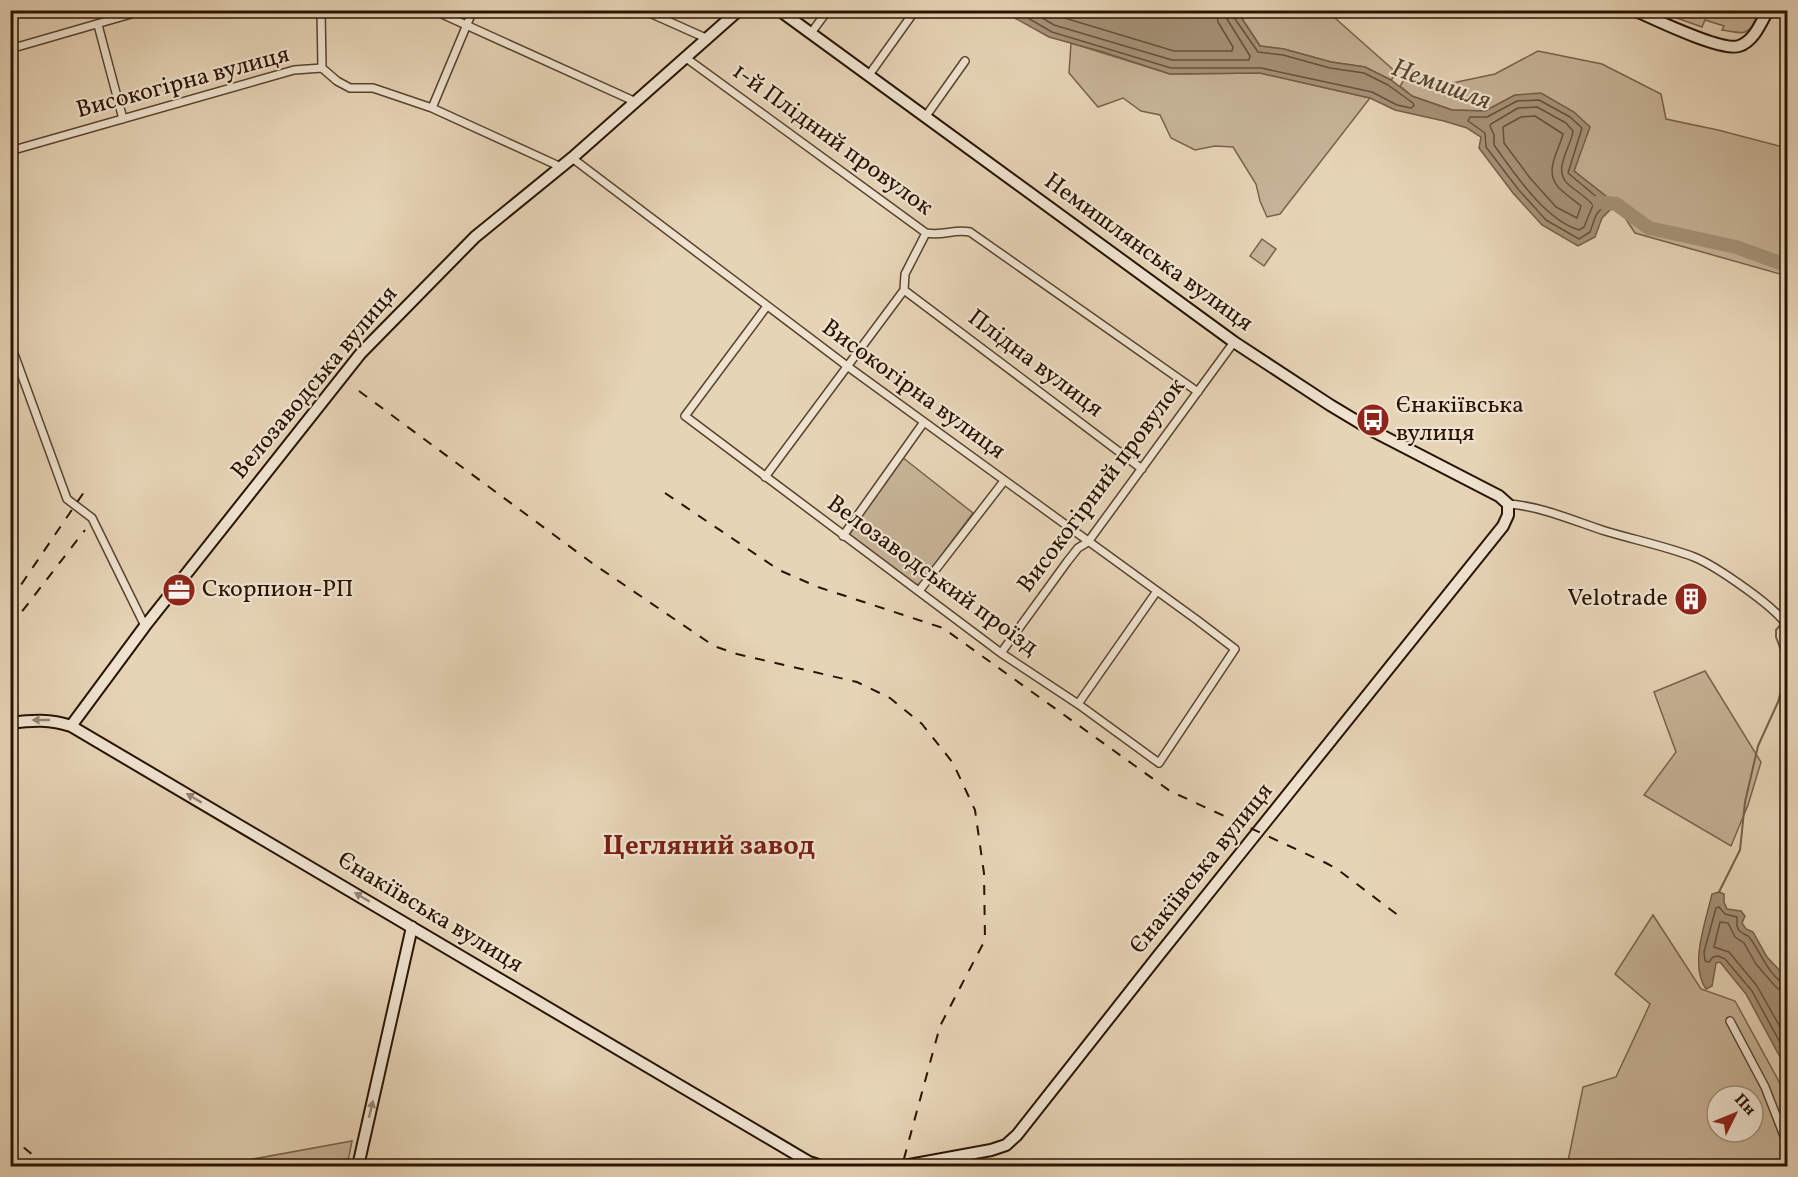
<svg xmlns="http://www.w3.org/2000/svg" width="1798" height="1177" font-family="Vollkorn,serif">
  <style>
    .green { fill: #c6b397; stroke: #77634c; stroke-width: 1.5; fill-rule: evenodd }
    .water { fill: #a59278; stroke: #735f48; stroke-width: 1.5 }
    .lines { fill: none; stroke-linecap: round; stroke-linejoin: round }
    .shore { stroke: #66523c; stroke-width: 1.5 }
    .stream { stroke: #735f48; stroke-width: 2 }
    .river { stroke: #a59278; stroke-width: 14 }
    .street-casing { stroke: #58432e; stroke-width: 10 }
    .secondary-casing { stroke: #281300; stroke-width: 14 }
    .street { stroke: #efe3d0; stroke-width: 7 }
    .secondary { stroke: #efe3d0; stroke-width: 10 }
    .rail { stroke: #281300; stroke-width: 2; stroke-dasharray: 10 10; stroke-linecap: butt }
    .oneway { fill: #958572 }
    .labels { text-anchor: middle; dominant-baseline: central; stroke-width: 4.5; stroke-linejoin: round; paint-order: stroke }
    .street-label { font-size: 24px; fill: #281300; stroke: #efe3d0 }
    .poi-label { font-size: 24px; fill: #281300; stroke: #efe3d0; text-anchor: start }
    .water-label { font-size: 26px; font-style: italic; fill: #5a4630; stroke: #efe3d0 }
    .quarter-label { font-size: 27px; font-weight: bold; fill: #7a1f14; stroke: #efe3d0 }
  </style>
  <rect width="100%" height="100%" fill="#e6d4b6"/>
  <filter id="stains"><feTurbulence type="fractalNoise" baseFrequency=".00333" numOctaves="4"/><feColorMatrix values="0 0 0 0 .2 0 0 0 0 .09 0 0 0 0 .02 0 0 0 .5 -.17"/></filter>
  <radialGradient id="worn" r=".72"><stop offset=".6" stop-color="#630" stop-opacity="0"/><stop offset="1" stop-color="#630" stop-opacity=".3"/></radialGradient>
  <path class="green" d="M1237,11H1327L1397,73L1391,80L1365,67L1331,62L1284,49L1260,46Z
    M1657,11H1760C1747,35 1750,35 1722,30L1724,26L1705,20L1702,27Z
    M1071,43L1170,74L1260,73L1370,98L1280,214L1267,217L1260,201L1256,184L1233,147L1215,146L1195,150L1171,138L1160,115L1141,111L1123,98L1098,107L1069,73Z
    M1538,51L1602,64L1661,94L1666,119L1718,130L1787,148V276L1635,233L1616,204L1574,171L1589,126L1515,95L1485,111L1452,110L1412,96L1400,86L1411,69L1438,86L1495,74Z
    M1262,239L1276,249L1264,266L1250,256Z
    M902,457L973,513L920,584L915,585L849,537V532Z
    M1705,671L1761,762L1748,805L1731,846L1644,795L1676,752L1654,692Z
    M1653,915L1701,989L1735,1001L1787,1096V1166H1567L1583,1087L1616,1077L1650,1004L1615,974ZM1717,1096H1753V1132H1717Z
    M352,1141L347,1166H215Z"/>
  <path class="water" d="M1002,11H1237L1260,46L1284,49L1331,62L1365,67L1391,80L1412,96L1452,110L1485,111L1515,95L1541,93L1574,112L1590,127L1574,171L1616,204L1602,218L1595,237L1578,246L1542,225L1513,193L1479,148L1481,137L1467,128L1444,121L1395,110L1370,98L1260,73L1170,74L1103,52L1049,37Z
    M1719,892L1724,894V902L1727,909L1741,911L1745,916L1742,923L1746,929L1753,932L1767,957L1784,975L1787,983V1070L1746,994L1720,962L1716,963L1712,986L1706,989C1689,965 1706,921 1712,894Z"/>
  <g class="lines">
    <path class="shore" d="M1014,10L1052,32L1171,68H1261L1372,92L1397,105L1411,108L1414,106L1413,103L1388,85L1364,73L1330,68L1283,55L1258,52L1233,16L1232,10
      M1029,10L1054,25L1172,60H1249L1250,56L1227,19L1225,10
      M1047,10L1058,16L1174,51H1232L1233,47L1218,22L1216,10
      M1539,100L1570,117L1582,128L1568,173L1605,204L1596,215L1590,232L1579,239L1546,220L1518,189L1486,147L1485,133L1468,121L1470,117H1487L1517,101Z
      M1537,107L1566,123L1573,131C1571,147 1552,170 1568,184C1576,191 1586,197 1593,205L1584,227L1579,230C1545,220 1514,173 1494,145V135L1490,126L1491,124L1518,108Z
      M1535,116L1563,134C1559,151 1543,171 1559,188C1565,194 1574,200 1581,206L1577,218L1556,207L1530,178L1504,143L1503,127L1521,117Z
      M1788,984C1770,982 1758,945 1748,936C1743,933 1739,933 1737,926C1737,924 1737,919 1737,917L1725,914L1719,907L1716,908L1704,952L1705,961L1709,962L1713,957L1718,956L1725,959L1752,991L1788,1057
      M1788,991H1781L1775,986L1756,964L1744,943L1735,937L1728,923L1720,922L1714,947L1729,952L1757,986L1788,1041"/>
    <path class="stream" d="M1719,892L1740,850L1745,802L1758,746L1778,702L1786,674L1785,661L1776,637V630L1788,616"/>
    <path class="river" d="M1599,202L1616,204L1649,228L1736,247L1788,266"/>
    <g class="street-casing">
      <path id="street" d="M321,10L322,68
        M433,10L636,102
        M643,10L708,39
        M98,25L123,119
        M811,33L828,10
        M10,49L145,10
        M686,58L926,233C944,236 953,229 970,232L1198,392
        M869,75L914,12
        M432,108L473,10
        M926,116L965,61
        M10,151L294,70L322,68L337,81L350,88H373L432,108L561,167
        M572,158L847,366L1197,620L1235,649L1159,763L1078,704L1001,653L685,416L767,306
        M904,290L1142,469
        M10,343L67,499L92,518L145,626
        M765,477L904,290L905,274L926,233
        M1508,504C1541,506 1574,521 1605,531C1635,540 1665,546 1694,557C1714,565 1780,609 1788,628
        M843,536L924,422
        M919,591L1004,481
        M1001,653L1067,562L1078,548L1088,542L1234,342
        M1078,704L1157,591
        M1730,1021L1765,1087L1788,1146"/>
    </g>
    <g class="secondary-casing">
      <path id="secondary" d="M779,10L1234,342L1330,405L1375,432L1499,496L1508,504V515L1503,526L1158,956L1017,1135L1006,1145L991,1150L904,1166
        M1634,10C1654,19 1722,52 1739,46C1754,41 1761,23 1768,10
        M10,723C33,720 50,719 71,726L809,1162L821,1166
        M71,726L145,626L361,353L475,237L572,158L739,10
        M358,1166L412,927"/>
    </g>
    <use href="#street" class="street"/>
    <use href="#secondary" class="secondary"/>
    <path class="rail" d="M359,391L592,563L714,646L737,654L857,682L890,698L922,724L953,763L975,810L984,873L985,940L940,1026L902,1166
      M665,493L779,570L818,587L943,628L1170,791L1326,863L1337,869L1399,916
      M10,601L84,492
      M10,627L85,530
      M10,1133L16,1141L46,1166"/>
  </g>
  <defs><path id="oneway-solid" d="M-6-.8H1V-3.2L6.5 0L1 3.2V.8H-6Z" transform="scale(1.5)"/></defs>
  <g class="oneway">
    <use href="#oneway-solid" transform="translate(41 720) rotate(180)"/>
    <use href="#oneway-solid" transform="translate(194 798) rotate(-149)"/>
    <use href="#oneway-solid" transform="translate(362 897) rotate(-149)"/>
    <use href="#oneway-solid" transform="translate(371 1109) rotate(-77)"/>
  </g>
  <defs>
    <g id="bus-disc" transform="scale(1.725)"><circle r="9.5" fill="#8f2418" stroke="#efe3d0"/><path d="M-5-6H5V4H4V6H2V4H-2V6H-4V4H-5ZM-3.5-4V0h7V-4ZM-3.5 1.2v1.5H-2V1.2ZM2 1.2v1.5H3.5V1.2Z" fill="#fff"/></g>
    <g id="office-disc" transform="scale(1.725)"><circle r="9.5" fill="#8f2418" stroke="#efe3d0"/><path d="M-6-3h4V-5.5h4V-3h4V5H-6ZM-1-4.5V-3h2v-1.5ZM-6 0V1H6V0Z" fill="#fff"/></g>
    <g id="building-disc" transform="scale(1.725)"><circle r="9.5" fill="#8f2418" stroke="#efe3d0"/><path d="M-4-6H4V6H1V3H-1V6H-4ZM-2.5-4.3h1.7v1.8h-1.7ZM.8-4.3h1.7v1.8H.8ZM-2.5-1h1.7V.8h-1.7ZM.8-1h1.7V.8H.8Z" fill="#fff"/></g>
  </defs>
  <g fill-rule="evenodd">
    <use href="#bus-disc" x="1373" y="420"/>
    <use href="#office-disc" x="179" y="590"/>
    <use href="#building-disc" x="1691" y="599"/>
  </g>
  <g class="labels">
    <g class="street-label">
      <text transform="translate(183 83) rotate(-15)">Високогірна вулиця</text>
      <text transform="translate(832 140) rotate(36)">1-й Плідний провулок</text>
      <text transform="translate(1148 253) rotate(36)">Немишлянська вулиця</text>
      <text transform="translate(1035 364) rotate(37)">Плідна вулиця</text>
      <text transform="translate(315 383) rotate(-50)">Велозаводська вулиця</text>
      <text transform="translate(913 390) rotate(36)">Високогірна вулиця</text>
      <text transform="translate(1102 486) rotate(-53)">Високогірний провулок</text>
      <text transform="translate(932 576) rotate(36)">Велозаводський проїзд</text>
      <text transform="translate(1202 869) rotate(-51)">Єнакіївська вулиця</text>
      <text transform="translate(430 913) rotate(31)">Єнакіївська вулиця</text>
    </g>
    <g class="poi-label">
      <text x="1396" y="406">Єнакіївська<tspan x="1396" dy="28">вулиця</tspan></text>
      <text x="202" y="590">Скорпион-РП</text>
      <text x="1668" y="599" text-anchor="end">Velotrade</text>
    </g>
    <g class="water-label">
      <text transform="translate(1441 85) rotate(20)">Немишля</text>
    </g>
    <g class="quarter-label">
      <text x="709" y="847">Цегляний завод</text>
    </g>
  </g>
  <rect width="1798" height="1177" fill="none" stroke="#e6d4b6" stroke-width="36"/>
  <rect x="12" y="12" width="1774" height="1153" fill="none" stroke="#281300" stroke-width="3"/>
  <rect x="18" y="18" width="1762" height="1141" fill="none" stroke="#281300" stroke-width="1.5"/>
  <g transform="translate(1735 1114) rotate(47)"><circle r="28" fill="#efe3d0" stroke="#9f907d" stroke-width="1.5"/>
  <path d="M0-4.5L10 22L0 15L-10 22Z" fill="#8f2418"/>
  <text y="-9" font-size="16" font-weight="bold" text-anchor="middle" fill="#281300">Пн</text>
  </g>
  <rect width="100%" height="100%" filter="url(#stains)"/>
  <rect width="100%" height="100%" fill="url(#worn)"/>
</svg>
